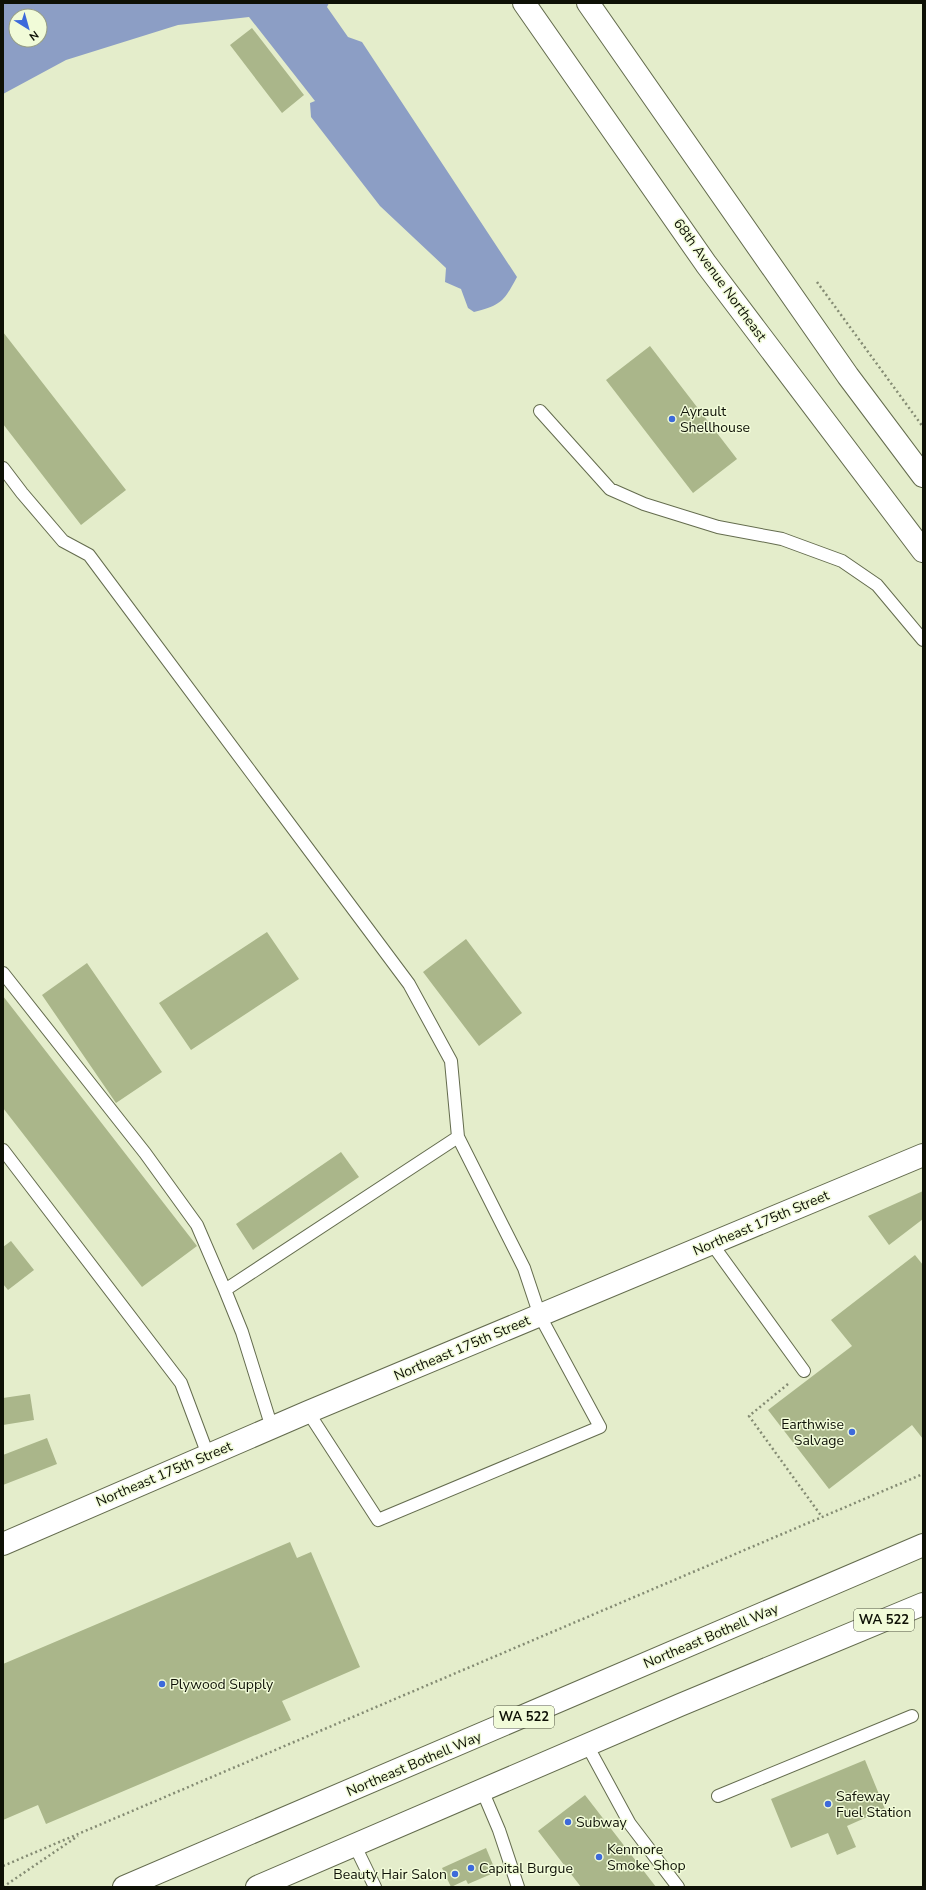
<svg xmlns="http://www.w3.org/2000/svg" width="926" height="1890" font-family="'Nunito Sans',sans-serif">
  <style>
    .water { fill: #8c9ec5; fill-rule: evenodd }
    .building { fill: #aab68a }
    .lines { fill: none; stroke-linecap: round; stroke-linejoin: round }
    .lane-casing { stroke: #646c4e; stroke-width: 14 }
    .secondary-casing { stroke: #646c4e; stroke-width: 24 }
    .primary-casing { stroke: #646c4e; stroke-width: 24 }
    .path { stroke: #848b73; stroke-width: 2.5; stroke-dasharray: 2 3; stroke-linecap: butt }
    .lane { stroke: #fff; stroke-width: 12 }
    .secondary { stroke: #fff; stroke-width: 22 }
    .primary { stroke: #fff; stroke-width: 22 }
    .poi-dot { fill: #3d6adb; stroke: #f1fbd8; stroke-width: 1.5 }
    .labels { text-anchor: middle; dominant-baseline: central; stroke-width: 3; stroke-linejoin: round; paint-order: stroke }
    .shield { fill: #f1fbd8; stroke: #525745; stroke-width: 1 }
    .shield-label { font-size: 13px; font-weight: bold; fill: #0e1106 }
    .street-label { font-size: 14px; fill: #0e1106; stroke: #f1fbd8 }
    .poi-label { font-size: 14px; fill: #0e1106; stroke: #f1fbd8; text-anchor: start }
  </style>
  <rect width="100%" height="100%" fill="#e4edcb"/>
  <path class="water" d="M3,3H329L327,7L348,37L362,42L517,277C504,301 502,305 474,312L468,308L461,289L445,282L446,268L380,206L311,117L310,103L315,101L249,17L178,25L66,60L3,94ZM16,16H40V40H16Z"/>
  <path class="building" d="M252,28L304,95L282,113L230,45Z
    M3,332L126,490L81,525L3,424Z
    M650,346L737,459L693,493L606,380Z
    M267,932L299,979L191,1050L159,1003Z
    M466,939L522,1013L479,1046L423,972Z
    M87,963L162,1072L116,1103L42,995Z
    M3,996L197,1246L142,1287L3,1108Z
    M341,1152L359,1177L253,1250L236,1224Z
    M923,1191V1219L889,1245L868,1216Z
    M11,1241L34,1270L8,1290L3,1284V1247Z
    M915,1255L923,1265V1439L912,1425L829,1489L768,1410L852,1346L831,1320Z
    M30,1394L34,1420L3,1425V1398Z
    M47,1438L57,1464L3,1485V1455Z
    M290,1542L297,1558L311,1552L360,1667L282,1701L291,1720L46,1824L38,1805L3,1820V1664Z
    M865,1760L885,1809L847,1826L856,1847L837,1855L828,1833L791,1848L771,1799Z
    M585,1795L656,1887H581L538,1831Z
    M486,1848L496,1872L468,1884L466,1880L451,1887L442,1868Z"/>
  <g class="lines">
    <g class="lane-casing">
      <path id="lane" d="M540,411L610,489L644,504L718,527L782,539L842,561L877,585L923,640
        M3,468L22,493L63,541L89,555L409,984L451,1061L458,1137L225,1290L242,1332L272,1428
        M3,973L145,1153L197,1225L225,1290
        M3,1150L181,1383L208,1455
        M712,1244L804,1371
        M308,1412L378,1520L600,1427L540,1316L524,1268L458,1137
        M587,1745L630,1824L678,1887
        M482,1790L499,1830L518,1887
        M718,1796L912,1716
        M355,1846L375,1887"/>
    </g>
    <g class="secondary-casing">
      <path id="secondary" d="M524,3L706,264L923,551
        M588,3L848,376L923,476
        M3,1544L308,1412L923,1155"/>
    </g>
    <g class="primary-casing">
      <path id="primary" d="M124,1887L923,1545
        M257,1887L680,1705L923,1604"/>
    </g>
    <path class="path" d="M817,282L923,427
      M788,1384L749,1416L822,1517
      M3,1866L923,1474
      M3,1887L78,1836"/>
    <use href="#lane" class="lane"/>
    <use href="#secondary" class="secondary"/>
    <use href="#primary" class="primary"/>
  </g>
  <g class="poi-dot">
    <circle cx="672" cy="419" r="4"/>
    <circle cx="852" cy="1432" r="4"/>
    <circle cx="162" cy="1684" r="4"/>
    <circle cx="828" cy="1804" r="4"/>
    <circle cx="568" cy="1822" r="4"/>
    <circle cx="599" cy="1857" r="4"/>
    <circle cx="471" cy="1868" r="4"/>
    <circle cx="455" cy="1874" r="4"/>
  </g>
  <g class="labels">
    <g class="shield">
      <rect x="854" y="1609" width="60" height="22" rx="3"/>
      <rect x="494" y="1706" width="60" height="22" rx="3"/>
    </g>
    <g class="shield-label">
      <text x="884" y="1620">WA 522</text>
      <text x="524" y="1717">WA 522</text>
    </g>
    <g class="street-label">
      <text transform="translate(720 280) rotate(54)">68th Avenue Northeast</text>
      <text transform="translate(761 1223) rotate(-23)">Northeast 175th Street</text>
      <text transform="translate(462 1348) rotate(-23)">Northeast 175th Street</text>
      <text transform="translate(164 1474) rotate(-23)">Northeast 175th Street</text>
      <text transform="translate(711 1636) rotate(-23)">Northeast Bothell Way</text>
      <text transform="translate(414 1764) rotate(-23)">Northeast Bothell Way</text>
    </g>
    <g class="poi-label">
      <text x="680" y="411">Ayrault<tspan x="680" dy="16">Shellhouse</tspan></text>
      <text x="844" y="1424" text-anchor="end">Earthwise<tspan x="844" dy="16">Salvage</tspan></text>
      <text x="170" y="1684">Plywood Supply</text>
      <text x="836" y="1796">Safeway<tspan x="836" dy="16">Fuel Station</tspan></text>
      <text x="576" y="1822">Subway</text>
      <text x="607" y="1849">Kenmore<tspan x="607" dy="16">Smoke Shop</tspan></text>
      <text x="479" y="1868">Capital Burgue</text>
      <text x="447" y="1874" text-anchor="end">Beauty Hair Salon</text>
    </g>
  </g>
  <rect width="926" height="1890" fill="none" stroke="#0e1106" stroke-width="8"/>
  <g transform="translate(28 28) rotate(143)"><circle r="19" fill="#f1fbd8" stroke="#969d84"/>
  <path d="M0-3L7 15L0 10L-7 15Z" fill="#3d6adb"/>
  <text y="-6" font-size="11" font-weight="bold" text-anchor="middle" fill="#0e1106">N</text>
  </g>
</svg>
